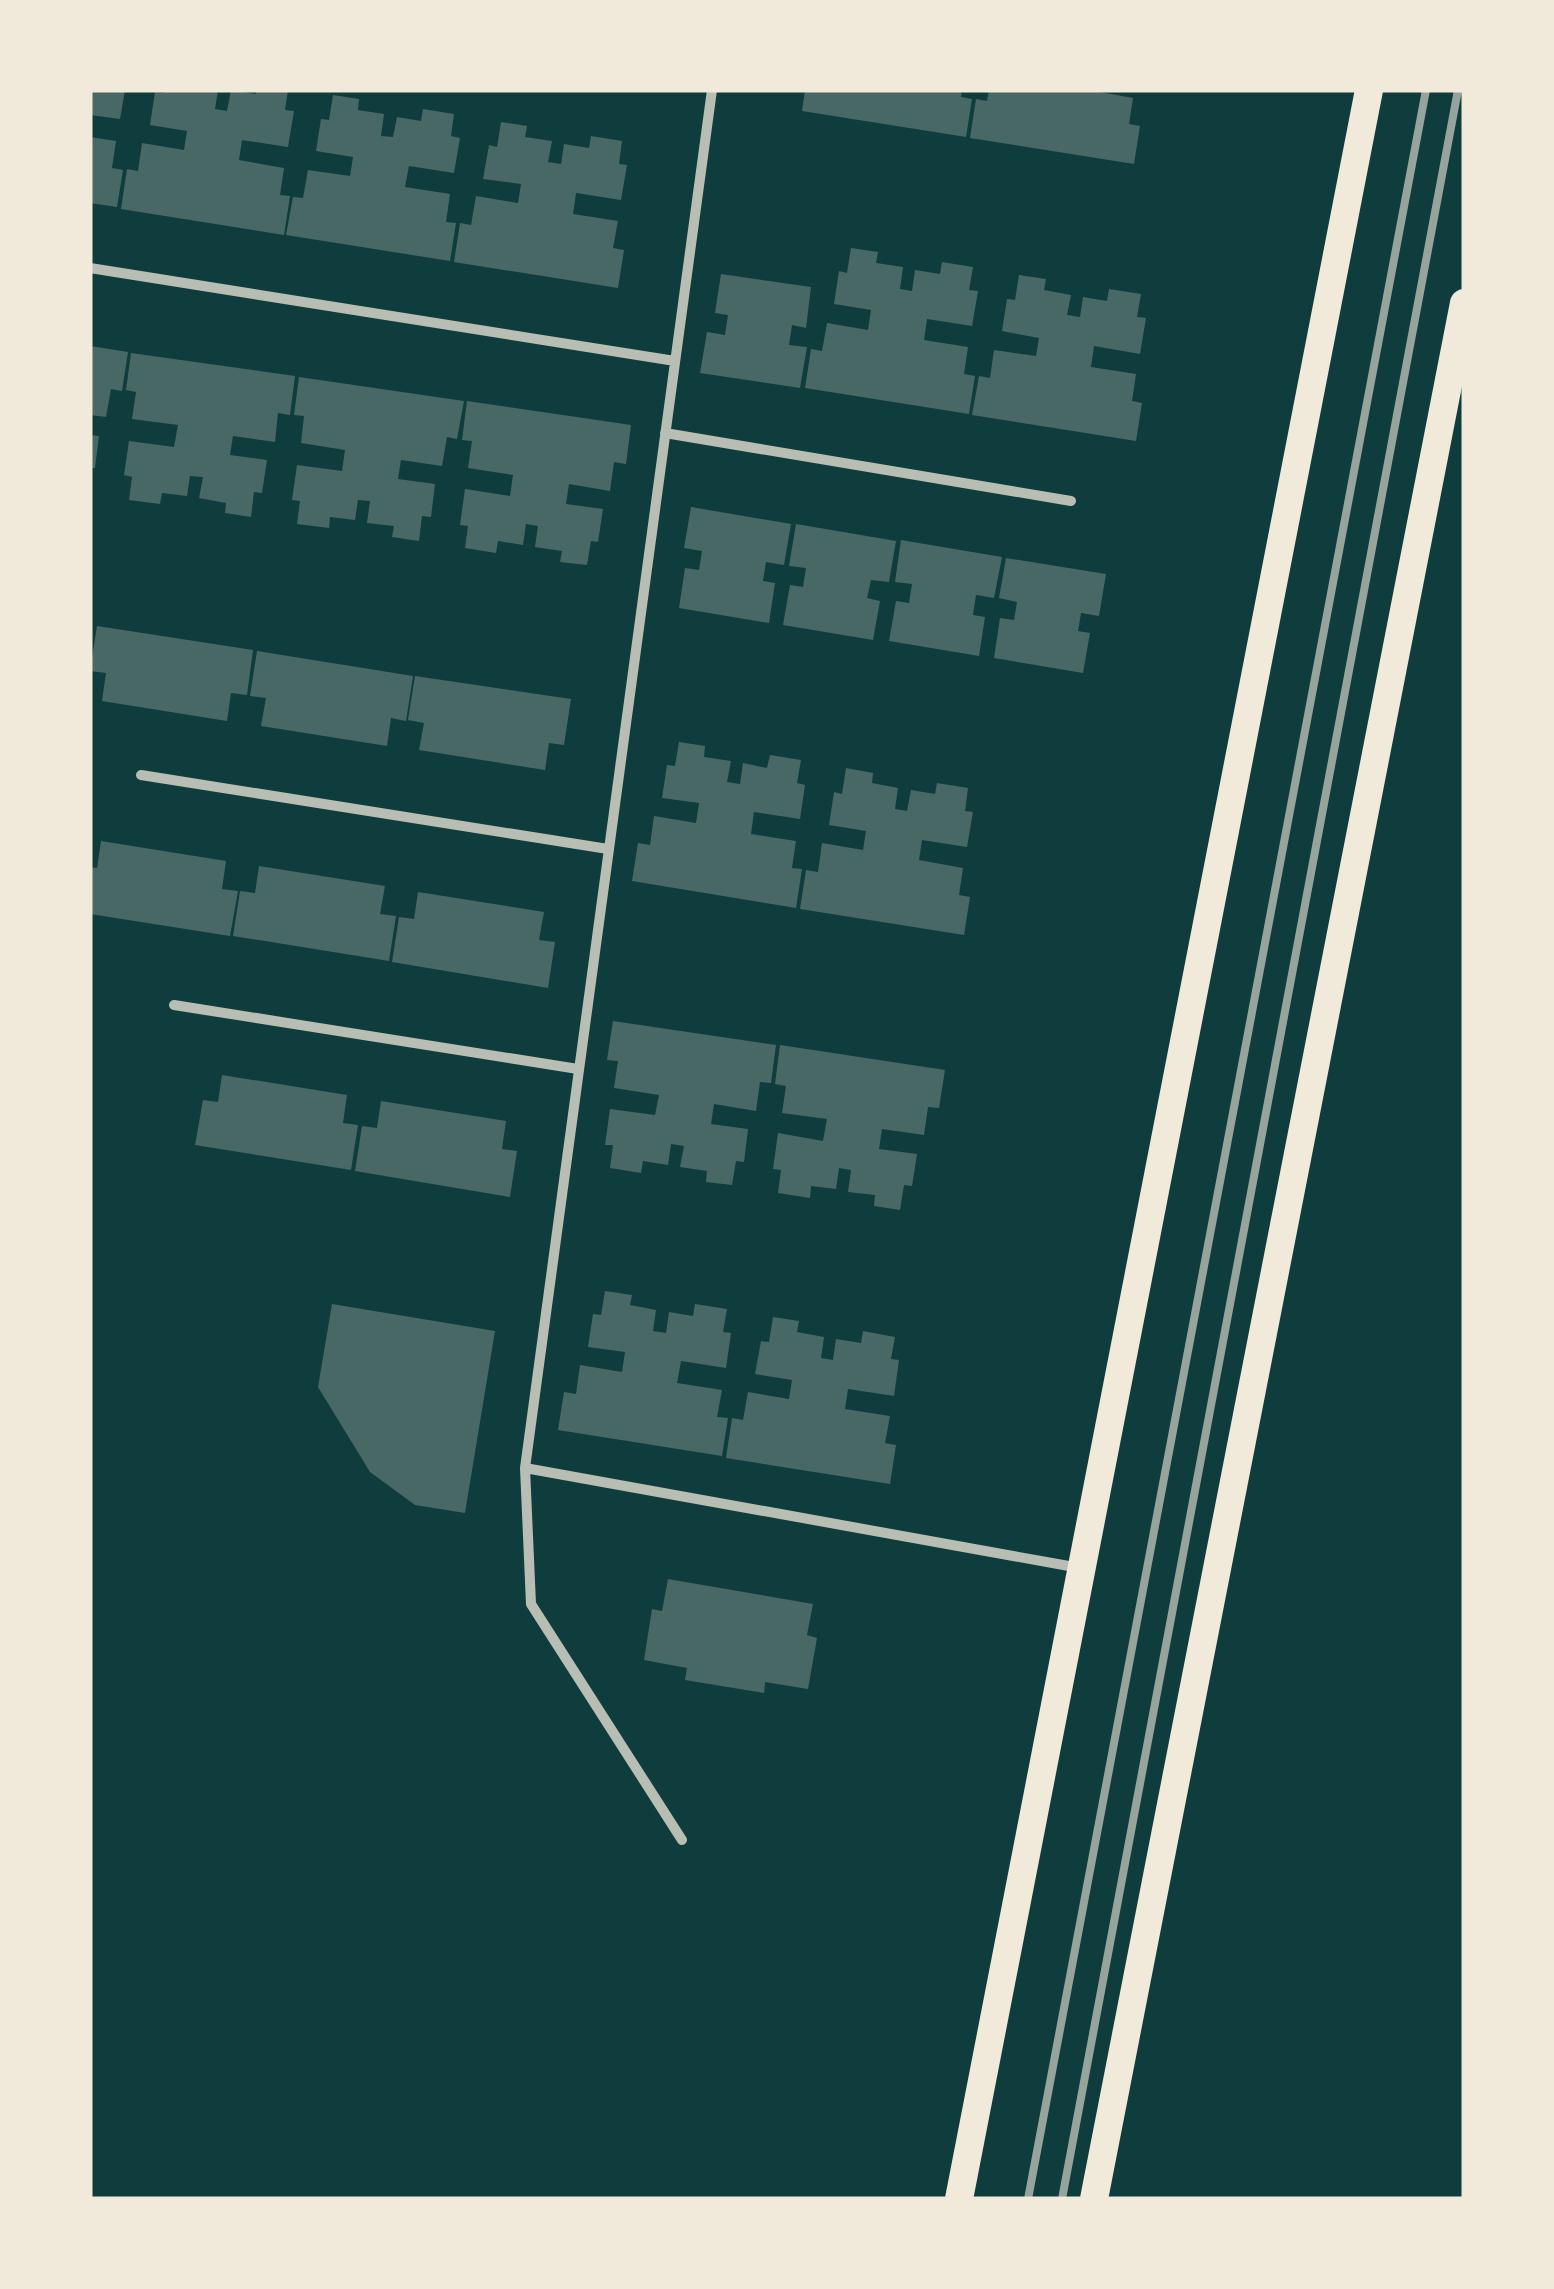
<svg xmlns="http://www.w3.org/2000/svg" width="1554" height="2289" font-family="'IBM Plex Sans',sans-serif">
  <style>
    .building { fill: #486865 }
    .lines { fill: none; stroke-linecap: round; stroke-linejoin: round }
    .minor { stroke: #b8beb3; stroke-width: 10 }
    .trunk { stroke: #f1e9da; stroke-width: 28 }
    .rail { stroke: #97a49c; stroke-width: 8 }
  </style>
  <rect width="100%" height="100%" fill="#0f3d3e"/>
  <path class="building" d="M90,90H125L120,119L90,115Z
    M164,90H218L215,109L227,111L231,90L256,94V90H288L285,110L294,111L288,147L242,140L239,160L284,168L280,195L290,196L284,235L121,209L127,169L138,171L142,143L184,150L187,131L150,125L155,92L163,93Z
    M805,90H962L961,97L972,99L966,137L802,111Z
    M989,90H1089L1133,98L1129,124L1140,126L1134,164L970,138L976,99L987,101Z
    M333,95L359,99L358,110L384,114L381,136L393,137L397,117L421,121L423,109L454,114L451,136L460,138L454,173L409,166L405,187L450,194L446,222L456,223L450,261L286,235L293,197L303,198L308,170L350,176L353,157L316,151L321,119L329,120Z
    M501,122L527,126L525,137L552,141L548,162L561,164L564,144L589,148L591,136L622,141L619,164L627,165L621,200L576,193L573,214L618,221L613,248L624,250L618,288L454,262L460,223L471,225L476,196L518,203L521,184L483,179L489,145L497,147Z
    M90,137L116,141L112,168L123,170L117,207L90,203Z
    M851,248L878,252L876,263L903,267L900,289L912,291L915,270L940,274L942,262L973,267L969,290L978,291L972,326L927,319L924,340L968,347L964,374L975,376L969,414L805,388L811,349L822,351L827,323L868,330L871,310L834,304L839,271L847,273Z
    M721,274L811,287L806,328L792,325L789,345L807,347L800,388L700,373L707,332L725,335L728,315L715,313Z
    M1019,275L1046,279L1044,290L1071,295L1067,315L1080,317L1083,297L1107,301L1109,289L1141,294L1137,317L1146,318L1140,354L1094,346L1091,367L1136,374L1132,401L1142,403L1136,441L972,415L979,376L990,378L994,350L1036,356L1039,338L1002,331L1007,299L1015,300Z
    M90,346L128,352L122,391L111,389L106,417L90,415Z
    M131,353L295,376L290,415L278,413L275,442L233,436L230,455L267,460L262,493L254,492L251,517L225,513L226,503L199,498L203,477L190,476L187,496L162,493L160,504L129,500L132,477L124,475L129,441L174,447L178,425L132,419L136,392L126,390Z
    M299,377L464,401L457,439L447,437L442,466L401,460L398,479L435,484L431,517L422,516L419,541L392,537L394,526L367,523L370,501L358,500L355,520L330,517L329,528L297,524L300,501L292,500L297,465L342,471L345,450L301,443L304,416L294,415Z
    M467,401L631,425L626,464L614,462L610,491L569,484L566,504L603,509L598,542L591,541L587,565L560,562L562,551L535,547L538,526L526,524L523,545L498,541L496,553L465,548L468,526L460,525L465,489L510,496L513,475L468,468L472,441L462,440Z
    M90,435L99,436L95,468H90Z
    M691,507L791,524L784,565L766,562L763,581L775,583L769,623L679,608L685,568L699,570L702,551L684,548Z
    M796,524L896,541L889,582L871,580L867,598L880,601L873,640L783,625L790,585L803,587L806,568L789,566Z
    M901,540L1002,557L994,598L976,595L973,615L985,617L979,656L889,641L896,601L909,603L912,584L895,582Z
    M1006,558L1106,574L1099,616L1081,613L1078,631L1090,633L1083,673L994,658L1000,618L1014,620L1017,602L999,598Z
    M97,626L253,650L247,695L231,693L227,721L102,701L106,673L90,671Z
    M257,651L413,676L406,721L391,718L387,746L261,726L266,698L250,696Z
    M415,676L571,699L564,745L549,743L545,770L419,750L424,723L408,720Z
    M679,742L705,746L704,757L731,761L727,782L740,784L743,763L767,768L770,755L801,760L797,783L805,785L800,819L754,812L751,834L796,841L792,868L802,869L796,908L632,881L638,843L650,845L654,816L696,823L699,803L662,798L667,765L675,766Z
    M846,768L873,773L872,783L898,788L895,809L907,811L911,790L935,794L937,783L968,788L965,811L973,812L967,847L922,840L919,860L963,868L959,895L970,897L964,935L800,909L806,870L818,872L822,843L863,850L866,831L829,825L834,792L842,794Z
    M101,841L226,861L222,889L238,891L230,936L90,914V867L97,868Z
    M259,866L385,886L380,914L396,916L389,961L233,936L240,891L255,893Z
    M418,892L544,912L539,940L555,942L548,988L392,962L399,917L414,919Z
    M613,1021L776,1045L771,1083L760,1082L756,1111L714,1104L711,1124L748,1129L744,1162L736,1161L732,1185L706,1182L707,1171L680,1167L684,1146L671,1144L668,1165L643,1161L641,1173L610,1168L613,1145H605L610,1109L655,1115L659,1095L614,1088L618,1061L607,1060Z
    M780,1045L945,1070L939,1108L928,1107L924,1135L882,1129L879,1149L917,1154L912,1186L904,1185L900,1210L874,1206L875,1195L848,1192L851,1170L839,1168L836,1189L811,1186L810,1198L778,1193L781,1170L773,1169L778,1133L823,1141L827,1119L782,1113L786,1086L775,1084Z
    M222,1075L347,1095L343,1123L358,1125L351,1170L195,1145L203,1100L218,1102Z
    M381,1101L506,1121L502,1149L517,1151L510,1197L355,1171L362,1126L377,1128Z
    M605,1291L632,1295L630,1305L656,1310L653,1331L666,1333L669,1312L693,1316L695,1304L727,1309L723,1332L731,1333L726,1368L681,1361L677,1383L722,1390L717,1417L728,1418L722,1456L558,1430L564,1392L576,1394L580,1365L622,1372L625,1352L588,1347L593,1314L601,1315Z
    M332,1304L495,1331L465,1513L415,1505L370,1472L318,1387Z
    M773,1317L799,1321L797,1332L824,1337L821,1358L833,1360L836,1339L861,1343L863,1331L895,1337L891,1359L899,1360L894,1396L848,1389L845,1409L890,1416L885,1443L896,1445L890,1484L726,1458L732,1418L743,1420L748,1392L789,1399L792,1380L755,1374L761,1341L769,1342Z
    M668,1579L813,1604L807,1635L817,1638L808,1689L765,1682L764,1693L685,1680L687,1668L644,1660L652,1609L662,1611Z"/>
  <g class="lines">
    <path class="minor" d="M90,268L675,361
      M665,433L1071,501
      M141,775L608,849
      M174,1005L578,1069
      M525,1468L1080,1568
      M682,1840L531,1604L525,1468L712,90"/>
    <path class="trunk" d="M959,2199L1369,90
      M1094,2199L1464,303"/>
    <path class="rail" d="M1028,2199L1426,90
      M1062,2199L1458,90"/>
  </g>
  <rect width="1554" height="2289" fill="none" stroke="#f1e9da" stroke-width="185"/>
</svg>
